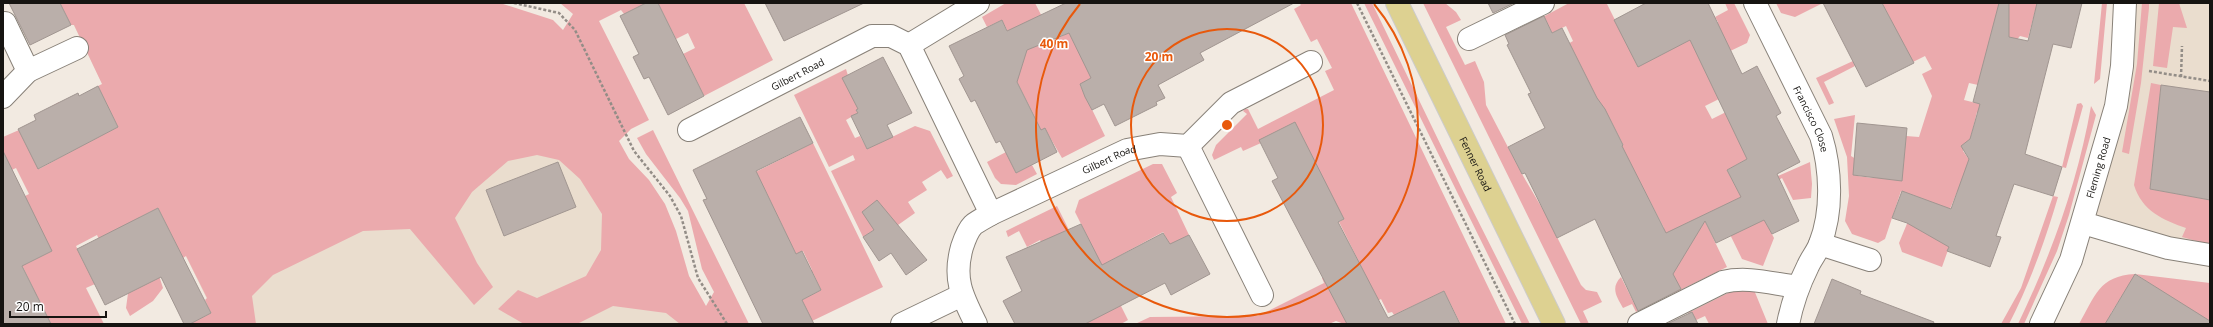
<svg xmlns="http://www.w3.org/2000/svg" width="2213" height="327" font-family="'Open Sans',sans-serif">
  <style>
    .built { fill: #eaddce }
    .green { fill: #ebaaad }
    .building { fill: #baafaa; stroke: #a19691 }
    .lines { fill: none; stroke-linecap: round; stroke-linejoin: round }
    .minor-casing { stroke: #888178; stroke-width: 24 }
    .major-casing { stroke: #cccbcb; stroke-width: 24 }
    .path { stroke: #938d87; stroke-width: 2.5; stroke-dasharray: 3 2; stroke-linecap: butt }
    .minor { stroke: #fff; stroke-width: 22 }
    .major { stroke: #ddd191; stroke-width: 22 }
    .ring { fill: none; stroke: #e8590c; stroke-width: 2 }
    .labels { text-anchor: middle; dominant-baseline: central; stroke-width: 3; stroke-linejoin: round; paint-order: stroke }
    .street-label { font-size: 10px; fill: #161411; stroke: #fff }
    .centre { fill: #e8590c; stroke: #fff; stroke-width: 2 }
    .ring-label { font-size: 12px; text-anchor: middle; font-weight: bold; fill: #e8590c; stroke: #fff; stroke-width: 3; stroke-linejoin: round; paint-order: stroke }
  </style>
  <rect width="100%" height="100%" fill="#f2eae1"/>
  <path class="built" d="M63,3H470L702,324H219Z
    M2125,3H2210V255L2083,223Z"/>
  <path class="green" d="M60,3H500L553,20L563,30L573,14L560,3H646L624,14L621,10L599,21L649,120L631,129L619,141L629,159L649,180L665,204L676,231L689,276L706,306L714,292L702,269L688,211L680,198L646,154L637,138L653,130L749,324H680L666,313L613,306L577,324H524L498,309L518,290L537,298L586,276L601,250L602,214L580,179L559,160L537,155L508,161L472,192L455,218L477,263L493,287L474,305L410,229L363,231L273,275L252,296L256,324H190L211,313L205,300L207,298L186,256L183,258L158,208L140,217L163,288L153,301L130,316L126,308L129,286L104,250L97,235L76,246L95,284L86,288L104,324H51L37,296L11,309L34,290L21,263L26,264L52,251L3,207L29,194L16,168L3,174V137L19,130L39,169L74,150L52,106L59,102L81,146L118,127L98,86L102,84L74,25H71Z
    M658,3H744L773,60L704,96L683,54L695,48L688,33L676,39Z
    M1006,3H1035L1054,40L1103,16L1091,78L1080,85L1105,136L1062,158L1045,129L1035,134L1037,121L1015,78L1013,42L1002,20L987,27L982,17Z
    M1299,3H1351L1506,324H1458L1460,323L1444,291L1394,315L1392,312L1388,313L1381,299L1350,316L1354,324H1344L1336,321L1329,324H1135L1150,317L1258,316L1324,283L1322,278L1358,260L1339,222L1344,219L1261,143L1243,151L1241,147L1214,160L1212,155L1216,145L1247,114L1243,111L1245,109H1248L1258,129L1334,90L1325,71L1332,68L1317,39L1311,42L1294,9L1301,5Z
    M1364,3H1372L1464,193L1530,324H1522Z
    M1423,3H1445L1456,12L1461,20L1446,27L1465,65L1475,61L1484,82L1486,105L1522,174L1545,213L1581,285L1586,290L1597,292L1602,302L1583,311L1589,324H1581Z
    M1569,3L1607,4L1638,66L1718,22L1715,17L1728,10L1725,3H1734L1750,35L1747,43L1703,64L1725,96L1705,106L1712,119L1732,109L1747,159L1727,170L1739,193L1810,162L1812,184L1811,198L1793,200L1782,178L1752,196L1774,238L1763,266L1742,259L1718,210L1703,217L1727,267L1674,293L1672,289L1671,271L1657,232L1664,228L1640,182L1571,171L1623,145L1611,121L1555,149L1604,109L1597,101L1566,45L1573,41L1566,26L1552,33L1546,20L1541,18Z
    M1776,3H1823L1795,17L1781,13Z
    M1882,3H2037L2036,7L2071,15L2070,20L2035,11L2028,38L2020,36L1978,85L1969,83L1964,100L2025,115L2023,123L1977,112L1971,136L1986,140L1965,143L1963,151L1968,158L2011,168L1970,196L1957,192L1950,209L1958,222L1942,267L1902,252L1899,243L1918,197L1901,191L1885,239L1878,243L1852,234L1845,221L1849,196L1847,157L1834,119L1855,115L1851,156L1856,159L1855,172L1858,176L1873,178L1878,174L1879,164L1903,166L1906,136L1919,137L1932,96L1922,74L1932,69L1925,56L1901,68V70L1895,59L1904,55L1906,48L1903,43L1897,41L1890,18Z
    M2102,3H2107L2100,79L2094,84Z
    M2142,3H2149V8L2141,83L2129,154L2122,152L2137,64Z
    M2159,3H2179L2187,28L2173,27L2167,68L2153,66Z
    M1853,61L1855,66L1824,82L1834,103L1829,105L1816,78Z
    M846,69L858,109L856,110L858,113L846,120L855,138L860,136L867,149L915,126L930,131L953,176L947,179L941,170L922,182L927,190L908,202L915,213L898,225L874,230L863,237L831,171L855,160L853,155L829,167L794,95Z
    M2151,83L2161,85L2150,189L2210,200V245L2182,237L2186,228C2163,220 2142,211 2134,185Z
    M2081,103L2083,106L2066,168L2062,167L2077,104Z
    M2091,106L2096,115L2069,215L2057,251L2024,324H2018C2051,255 2078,182 2091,106Z
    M813,143L883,287L812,321L802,300L821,290L813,273L797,278L812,270L803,251L796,254L758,176L707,199L706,197Z
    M1006,152L1016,173L1032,165L1037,174L1016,185L1001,184L995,178L987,162Z
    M1153,164H1162L1177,193L1171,197L1189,235L1170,245L1163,232L1106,263L1108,280L1128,320L1121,324H1085L1040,240L1027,247L1019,231L1008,237L1006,231L1057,206L1069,230L1094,250L1075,212L1079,200Z
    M2053,196L2058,197C2045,241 2030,283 2009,324H2001L2021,288Z
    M2135,274L2210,283V324L2136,274L2111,313L2110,323L2079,324C2095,296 2099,276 2135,274Z
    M1621,277L1634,303L1651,294L1655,302L1636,312L1632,304L1623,308C1617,297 1610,288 1621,277Z
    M1746,288L1754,290L1768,324H1709L1705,316L1694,321L1688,313L1732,291Z"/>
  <path class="building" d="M9,3H60L71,25L30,45Z
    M646,3H658L704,96L668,115L649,77L644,79L633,57L639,54L620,16Z
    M765,3H864L784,41Z
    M1066,3H1294L1200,53L1204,60L1158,85L1165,98L1156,102L1157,105L1115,126L1104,104L1092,110L1085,97L1080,84L1091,78L1069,33L1027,50L1017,82L1041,130L1045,128L1057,152L1016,173L1000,141L996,143L975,100L971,102L959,79L964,76L949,46L1002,20L1007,31Z
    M1488,3H1514L1493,13Z
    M1646,3H1708L1742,74L1757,66L1781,113L1776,116L1800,162L1777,174L1799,221L1772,234L1764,220L1716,243L1705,221L1673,274L1681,289L1638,311L1595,219L1557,238L1525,173L1522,174L1508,147L1545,128L1528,94L1531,93L1507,45L1509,44L1505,35L1544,16L1552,33L1562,28L1597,98L1605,109L1623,145L1622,146L1666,233L1741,197L1727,170L1747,159L1690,40L1638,67L1614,20Z
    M1823,3H1882L1914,63L1866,87Z
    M1999,3H2009V37L2028,41L2037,3H2082L2071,48L2053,44L2025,154L2062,167L2053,196L2014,184L1996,236L2001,237L1990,267L1947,251L1949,247L1907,223L1892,218L1902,191L1951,209L1969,159L1961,146L1970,139L1980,104L1973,102Z
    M883,57L912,113L887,125L893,137L867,149L851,116L858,113L856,110L858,109L842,78Z
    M2161,85L2210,92V200L2150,189Z
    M98,86L118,127L38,169L18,129L36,120L34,115L78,93L79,96Z
    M800,117L813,143L756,171L796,254L802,251L821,290L802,300L814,324H763L703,200L707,199L693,170Z
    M1295,122L1344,219L1338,222L1388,318L1444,291L1460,324H1347L1272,181L1278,178L1259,140Z
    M1857,123L1907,128L1902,181L1853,175Z
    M3,151L52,251L22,266L51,324H3Z
    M558,162L576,207L504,236L486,190Z
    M877,200L927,260L906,275L891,253L879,261L863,237L874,230L862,212Z
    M158,208L211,313L190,324H184L161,277L105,305L77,249Z
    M1081,224L1102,265L1163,233L1170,244L1189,235L1210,274L1171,295L1165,283L1085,324H1015L1003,301L1022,291L1006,257Z
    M2135,274L2210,321V324H2105Z
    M1832,279L1861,291L1860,294L1934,322L1933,324H1814Z
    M1692,312L1698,324H1667Z"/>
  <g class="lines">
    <g class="minor-casing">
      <g id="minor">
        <path id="s1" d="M1755,3L1821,136C1831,169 1833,211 1820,244C1817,252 1811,259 1808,266C1799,284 1792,304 1788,324"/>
        <path d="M5,23L28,71"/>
        <path d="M1469,39L1543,3"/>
        <path d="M909,45L978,3"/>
        <path d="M3,97L28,71L77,48"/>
        <path id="s2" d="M689,130L872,36H891L909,45L991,214"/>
        <path d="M1188,146L1262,295"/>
        <path d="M2083,223L2168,248L2210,255"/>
        <path d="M1820,244L1870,260"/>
        <path d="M902,324L962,295"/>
        <path id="s3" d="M976,324C962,296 953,279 962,247C964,241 968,230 973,225C978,221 986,217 991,214L1127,150L1160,144L1188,146L1231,103L1311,62"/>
        <path d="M1639,324L1723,282C1748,276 1773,284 1798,287"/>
        <path id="s4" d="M2041,324L2071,260L2116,106L2122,66L2125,3"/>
      </g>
    </g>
    <g class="major-casing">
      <g id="major">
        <path id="s5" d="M1397,3L1554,324"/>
      </g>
    </g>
    <path class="path" d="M514,3L559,13L575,30L634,151L670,196L681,216L698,278L727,324
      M1357,3L1515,324
      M2149,71L2210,81
      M2181,77L2182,46"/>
    <use href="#minor" class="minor"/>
    <use href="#major" class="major"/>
  </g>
  <g class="ring">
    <circle cx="1227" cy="125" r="96"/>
    <path d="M1374 4A191 191 0 1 1 1080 4"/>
  </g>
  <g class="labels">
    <g class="street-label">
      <text stroke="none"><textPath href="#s2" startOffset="122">Gilbert Road</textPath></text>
      <text stroke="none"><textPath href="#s1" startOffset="129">Francisco Close</textPath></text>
      <text stroke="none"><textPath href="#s3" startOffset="257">Gilbert Road</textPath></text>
      <text stroke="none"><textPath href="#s5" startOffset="179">Fenner Road</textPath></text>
      <text stroke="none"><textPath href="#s4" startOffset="167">Fleming Road</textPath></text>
    </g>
  </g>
  <circle cx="1227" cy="125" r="6" class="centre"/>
  <g class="ring-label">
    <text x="1054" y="48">40 m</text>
    <text x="1159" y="61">20 m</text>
  </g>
  <rect width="2213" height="327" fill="none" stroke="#161411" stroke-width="8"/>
  <path d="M10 311v6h96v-6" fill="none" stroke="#161411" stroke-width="2"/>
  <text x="16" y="311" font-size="12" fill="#161411" stroke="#ffffff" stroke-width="3" paint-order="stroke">20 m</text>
</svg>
